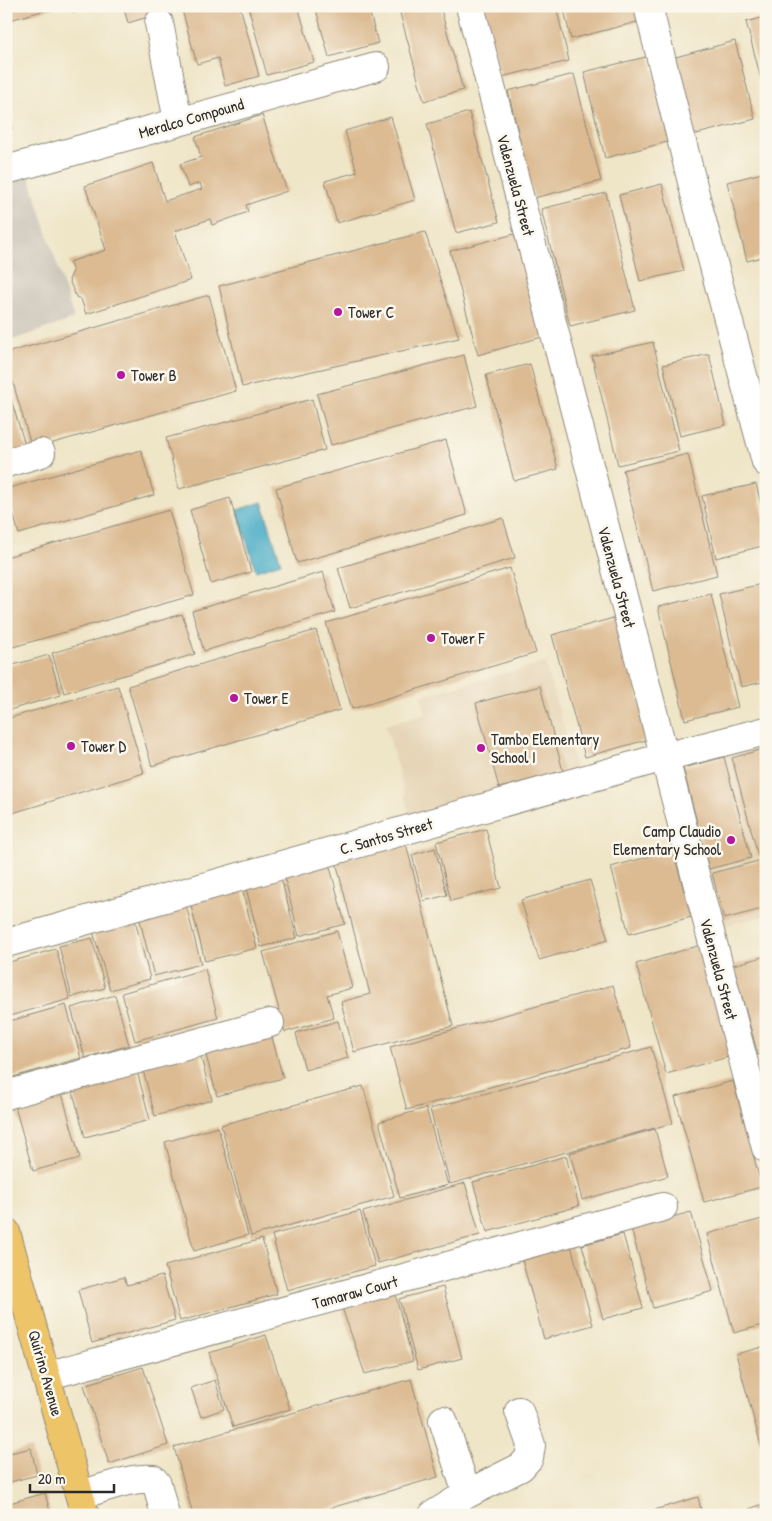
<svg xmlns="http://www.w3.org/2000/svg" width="772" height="1521" font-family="'Patrick Hand',sans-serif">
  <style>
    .built { fill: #e6d6b7 }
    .industrial { fill: #cac3b8 }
    .water { fill: #47acc6; stroke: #396c78 }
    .building { fill: #dcbb93 }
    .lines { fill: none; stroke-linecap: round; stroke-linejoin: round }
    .minor-casing { stroke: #8d8879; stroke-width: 30 }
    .major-casing { stroke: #8d8879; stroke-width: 30 }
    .minor { stroke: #fff; stroke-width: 28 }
    .major { stroke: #eec469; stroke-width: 28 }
    .poi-dot { fill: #b5179e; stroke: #fbf7ec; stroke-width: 2 }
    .labels { text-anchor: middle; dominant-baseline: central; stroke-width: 5; stroke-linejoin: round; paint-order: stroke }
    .street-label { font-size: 16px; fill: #2b2b2b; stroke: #fbf7ec }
    .poi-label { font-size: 16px; fill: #2b2b2b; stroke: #fbf7ec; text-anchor: start }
  </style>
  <rect width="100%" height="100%" fill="#fbf7ec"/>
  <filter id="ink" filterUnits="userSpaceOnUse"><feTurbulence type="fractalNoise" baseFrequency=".02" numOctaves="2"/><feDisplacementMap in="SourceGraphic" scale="10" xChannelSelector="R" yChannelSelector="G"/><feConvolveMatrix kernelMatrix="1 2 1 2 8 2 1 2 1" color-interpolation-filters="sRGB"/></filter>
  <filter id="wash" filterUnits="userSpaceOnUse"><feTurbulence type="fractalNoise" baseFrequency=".0096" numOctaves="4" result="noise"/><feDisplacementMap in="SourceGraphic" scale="20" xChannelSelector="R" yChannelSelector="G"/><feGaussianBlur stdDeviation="1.12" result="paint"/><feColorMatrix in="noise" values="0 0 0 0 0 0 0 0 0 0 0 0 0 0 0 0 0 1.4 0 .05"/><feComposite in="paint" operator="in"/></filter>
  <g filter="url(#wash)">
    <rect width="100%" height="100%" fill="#efe5c7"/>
    <path class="built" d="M545,663L576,770L410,816L386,725L426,714L421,696Z
      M766,741V915L720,927L677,765Z"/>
    <path class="industrial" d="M28,172L74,319L6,342V178Z"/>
    <path class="water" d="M262,502L281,563L256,571L237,510Z"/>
    <g id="blocks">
      <path class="building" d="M6,6H57V7L6,21Z
        M72,6H84V7L73,10Z
        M123,6H170L171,10L128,23Z
        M181,6H240L259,76L225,86L218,58L197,64Z
        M248,6H298L314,62L267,75Z
        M315,6H368L378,43L329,57Z
        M398,6H440L463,90L424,101Z
        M484,6H556L569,61L501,77Z
        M563,6H637L641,21L571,39Z
        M740,6H761L762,10L742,11Z
        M761,18L766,37L765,94L746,22Z
        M735,41L755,119L693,135L672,58Z
        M650,56L671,141L605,158L584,72Z
        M574,74L601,181L534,198L508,91Z
        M6,109L12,129L6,130Z
        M469,112L499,222L456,233L427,124Z
        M262,115L287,191L246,205L248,212L212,225L210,219L175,231L191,280L86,314L81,299L76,297L69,280L73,271L69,262L106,250L85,186L153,163L165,201L202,189L200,183L188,187L180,164L201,157L195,137Z
        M391,117L415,200L337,223L325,181L357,172L345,131Z
        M766,172V256L747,261L727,182Z
        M662,184L684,271L640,281L619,195Z
        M606,193L635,310L570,326L541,209Z
        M425,232L459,338L242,387L219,286Z
        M522,232L549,335L478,355L450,251Z
        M209,295L236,391L32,449L6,358V353Z
        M653,342L679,451L618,465L592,356Z
        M709,354L726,425L680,436L663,365Z
        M464,355L477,406L331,445L317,394Z
        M530,364L558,469L514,481L486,375Z
        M6,383L26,448L6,454Z
        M312,399L325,450L179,489L166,438Z
        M446,440L467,515L297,563L276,488Z
        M141,450L154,495L19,534L6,489Z
        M688,454L717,575L653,591L623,470Z
        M756,484L766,525V545L716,558L702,496Z
        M230,498L251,572L211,584L190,510Z
        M169,510L194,595L6,649V557Z
        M503,518L515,558L350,608L338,568Z
        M510,568L536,653L352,709L326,623Z
        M323,572L335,612L204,651L192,611Z
        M766,583V681L741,687L719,594Z
        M711,594L738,707L685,720L658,607Z
        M182,614L195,654L64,693L52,653Z
        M617,617L650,739L585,757L552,635Z
        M316,630L340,710L152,766L128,686Z
        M49,655L61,695L6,711V667Z
        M118,686L144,773L6,815V719Z
        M540,686L563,771L499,788L476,703Z
        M766,748V854L758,856L732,758Z
        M724,757L751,858L709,869L683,768Z
        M486,829L501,888L451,901L436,842Z
        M406,844L453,1026L354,1052L341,1002L370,994L336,862Z
        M435,848L447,895L424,901L412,855Z
        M673,850L691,917L629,934L611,867Z
        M766,859V908L724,919L712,873Z
        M329,863L345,924L299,936L284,875Z
        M281,878L297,938L261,947L246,888Z
        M590,880L608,940L539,960L521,900Z
        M242,889L257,948L205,961L190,902Z
        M185,901L201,964L154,976L138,913Z
        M134,916L150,979L110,990L92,928Z
        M337,931L352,988L327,995L334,1018L285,1032L263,952Z
        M92,938L105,988L72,997L59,946Z
        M701,945L732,1056L666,1074L636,964Z
        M56,949L70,999L6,1017V963Z
        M766,956V1052L758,1055L733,965Z
        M205,969L218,1018L135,1041L122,993Z
        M613,985L631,1048L407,1110L390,1047Z
        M115,995L129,1045L85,1058L71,1008Z
        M66,1005L81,1058L6,1079V1022Z
        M338,1021L348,1058L305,1070L296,1033Z
        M270,1030L283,1078L217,1096L204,1048Z
        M651,1047L673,1123L450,1184L430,1109Z
        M199,1050L212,1100L155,1116L142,1066Z
        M136,1067L150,1120L85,1137L71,1085Z
        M766,1074V1100L759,1076Z
        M733,1081L762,1187L704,1202L675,1097Z
        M363,1086L394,1196L251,1236L221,1125Z
        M61,1090L80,1158L33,1171L14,1103Z
        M426,1108L448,1185L400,1198L379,1122Z
        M218,1127L248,1235L194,1251L165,1142Z
        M655,1129L668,1176L582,1200L570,1153Z
        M566,1156L579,1206L487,1232L473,1182Z
        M465,1183L480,1235L378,1263L363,1212Z
        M360,1211L375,1266L287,1290L272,1235Z
        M691,1212L713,1291L653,1308L631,1228Z
        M766,1218V1324L734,1333L707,1234Z
        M623,1234L643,1308L603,1319L582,1245Z
        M262,1239L277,1294L180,1321L165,1266Z
        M570,1242L593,1325L544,1339L521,1256Z
        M162,1276L175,1320L92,1343L78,1290L124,1277L127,1285Z
        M393,1286L413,1361L365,1374L340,1302Z
        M443,1287L462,1358L418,1370L399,1299Z
        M266,1335L290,1409L233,1427L209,1353Z
        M766,1346V1460H765L736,1354Z
        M143,1367L168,1445L109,1464L84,1385Z
        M411,1379L438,1477L306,1515H193L174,1447Z
        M215,1380L224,1409L201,1417L191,1388Z
        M31,1448L37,1475L6,1483V1454Z
        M45,1493L51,1515H9L6,1504Z
        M698,1497L702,1515H641V1514Z
        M766,1503V1515H751L749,1509Z"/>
    </g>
  </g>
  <g filter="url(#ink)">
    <use href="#blocks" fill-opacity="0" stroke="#8d8879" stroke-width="1"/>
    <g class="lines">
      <g class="minor-casing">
        <path id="minor" d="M470,6L766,1148
          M648,6L698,206L766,462
          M159,23L178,121
          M6,170L376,67
          M6,463L41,453
          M6,943L664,757L766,731
          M6,1095L270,1023
          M46,1376L663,1207
          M443,1420L467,1494
          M80,1495C102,1489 129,1477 153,1479L157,1484L165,1515
          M433,1515L467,1494L521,1467L529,1458L531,1445L519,1411"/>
      </g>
      <g class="major-casing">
        <path id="major" d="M6,1232L85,1515"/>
      </g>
      <use href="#minor" class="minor"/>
      <use href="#major" class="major"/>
    </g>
  </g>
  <g class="poi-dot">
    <circle cx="338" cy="312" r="5"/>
    <circle cx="121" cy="375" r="5"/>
    <circle cx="431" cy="638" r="5"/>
    <circle cx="234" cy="698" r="5"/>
    <circle cx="71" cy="746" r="5"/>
    <circle cx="481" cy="748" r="5"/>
    <circle cx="731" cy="840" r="5"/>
  </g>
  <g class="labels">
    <g class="street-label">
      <text transform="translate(191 118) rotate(-16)">Meralco Compound</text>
      <text transform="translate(516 185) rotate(75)">Valenzuela Street</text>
      <text transform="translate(617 577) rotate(75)">Valenzuela Street</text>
      <text transform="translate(386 836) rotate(-16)">C. Santos Street</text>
      <text transform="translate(719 969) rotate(75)">Valenzuela Street</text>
      <text transform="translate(355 1292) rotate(-15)">Tamaraw Court</text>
      <text transform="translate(46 1373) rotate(74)">Quirino Avenue</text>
    </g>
    <g class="poi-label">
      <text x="348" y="312">Tower C</text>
      <text x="131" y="375">Tower B</text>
      <text x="441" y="638">Tower F</text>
      <text x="244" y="698">Tower E</text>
      <text x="491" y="739">Tambo Elementary<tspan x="491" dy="18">School I</tspan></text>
      <text x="81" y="746">Tower D</text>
      <text x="721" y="831" text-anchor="end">Camp Claudio<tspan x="721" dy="18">Elementary School</tspan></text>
    </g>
  </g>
  <rect width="772" height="1521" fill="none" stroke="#fbf7ec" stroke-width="25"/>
  <path d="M30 1484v8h84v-8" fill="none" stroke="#2b2b2b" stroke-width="2.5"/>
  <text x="38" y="1484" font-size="15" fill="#2b2b2b" stroke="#fbf7ec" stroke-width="4" paint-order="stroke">20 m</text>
</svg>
